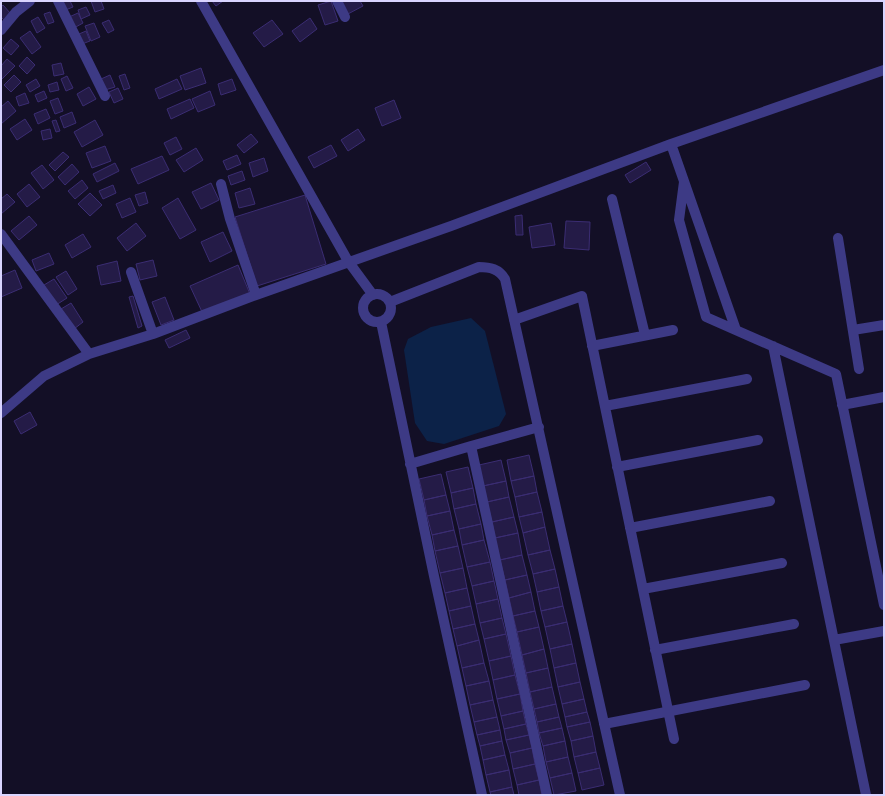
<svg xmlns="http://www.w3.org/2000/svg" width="885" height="796" font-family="Lato,sans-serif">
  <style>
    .water { fill: #0c2248 }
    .building { fill: #241b47; stroke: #3b2d73 }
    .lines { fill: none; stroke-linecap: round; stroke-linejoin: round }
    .minor { stroke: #3d3a85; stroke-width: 10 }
  </style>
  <rect width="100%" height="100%" fill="#130f26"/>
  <path class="water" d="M471,318L485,331L506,414L499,426L444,444L427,441L415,423L404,350L408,339L431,327Z"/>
  <path class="building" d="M60,1H70L73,7L63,11Z
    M91,1H101L104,9L95,12Z
    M212,1H223L216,6Z
    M331,1L338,21L325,25L318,5Z
    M338,1H360L363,6L346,15Z
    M3,5L11,14L4,20L1,17V7Z
    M86,7L90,15L81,19L78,10Z
    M50,12L54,22L48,24L44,14Z
    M78,13L83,23L74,28L69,17Z
    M38,17L45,28L37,33L31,21Z
    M310,18L317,29L300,42L292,31Z
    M109,20L114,30L108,33L102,23Z
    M272,20L283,34L264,47L253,33Z
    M94,23L100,37L91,41L85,26Z
    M30,31L41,47L32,54L20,38Z
    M86,31L90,41L82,44L79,34Z
    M11,39L19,46L11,55L3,48Z
    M27,57L35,65L27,74L19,66Z
    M7,59L15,66L1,80V66Z
    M61,63L64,74L54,76L52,65Z
    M201,68L206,83L185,90L180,76Z
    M125,74L130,88L124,90L119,76Z
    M14,75L21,82L11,92L4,85Z
    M110,75L115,87L105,90L101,79Z
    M67,76L73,88L66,91L61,79Z
    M36,79L40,86L30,92L26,85Z
    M177,79L182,89L159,99L155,89Z
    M232,79L236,90L221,95L218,84Z
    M57,82L59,90L50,92L48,85Z
    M89,87L96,99L83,106L77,94Z
    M118,88L123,99L114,103L109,92Z
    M44,91L47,98L38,102L35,95Z
    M210,91L215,105L198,112L192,99Z
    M25,93L29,103L19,106L16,97Z
    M58,98L63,111L55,114L50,101Z
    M190,99L194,108L171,119L167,109Z
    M394,100L401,118L382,126L375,108Z
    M8,101L16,111L1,124V107Z
    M46,109L50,118L38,124L34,114Z
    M72,112L76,123L64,128L60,117Z
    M25,119L32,130L17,140L10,129Z
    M56,120L60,131L56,132L52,121Z
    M95,120L103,135L82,147L74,132Z
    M50,129L52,138L43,140L41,131Z
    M358,129L365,140L348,151L341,140Z
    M251,134L258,142L244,153L237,145Z
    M176,137L182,149L170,155L164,143Z
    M331,145L337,156L314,168L308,157Z
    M105,146L111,161L92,168L86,153Z
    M196,148L203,160L184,172L176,160Z
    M63,152L69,157L55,171L49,165Z
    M237,155L241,164L227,170L223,161Z
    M162,156L169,170L138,184L131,169Z
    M264,158L268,171L253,177L249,163Z
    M646,162L651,170L630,183L625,175Z
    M115,163L119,171L97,182L93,174Z
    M72,164L79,172L65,185L58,177Z
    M42,165L54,180L43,189L31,173Z
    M242,171L245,180L231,185L228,176Z
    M82,180L88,188L75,199L68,191Z
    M211,183L219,200L201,209L192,192Z
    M29,184L40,197L27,207L17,194Z
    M113,185L116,193L103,199L99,191Z
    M250,188L255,204L239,208L235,193Z
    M145,192L148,203L139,206L135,195Z
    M90,193L102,205L90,216L78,204Z
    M7,194L15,202L1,214V199Z
    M305,195L326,264L257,286L235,217Z
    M130,198L136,212L122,218L116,204Z
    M178,198L196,230L180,239L162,208Z
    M522,215L523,235H516L515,216Z
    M29,216L37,225L19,240L11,231Z
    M566,221L590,222L589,250L564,248Z
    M136,223L146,236L127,251L117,238Z
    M551,223L555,245L532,248L529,227Z
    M223,232L232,251L210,262L201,242Z
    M83,234L91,247L72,258L65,245Z
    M49,253L54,264L36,271L32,260Z
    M153,260L157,276L140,280L136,264Z
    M117,261L121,281L101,285L97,266Z
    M238,265L250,294L203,314L190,286Z
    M15,270L22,288L1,297V276Z
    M66,271L77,289L68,295L56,277Z
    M54,279L67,298L56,305L44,285Z
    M133,296L142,326L138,328L129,297Z
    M165,297L174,320L161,325L152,302Z
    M71,303L83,322L74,329L61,309Z
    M186,330L190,338L169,348L165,340Z
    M30,412L37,425L21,434L14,421Z
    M529,455L534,476L511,481L507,460Z
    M501,460L506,481L483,486L479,465Z
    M468,467L473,488L451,493L446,472Z
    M441,474L446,495L424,500L419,479Z
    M534,476L537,492L515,497L511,481Z
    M506,481L509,497L487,502L483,486Z
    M473,488L476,504L454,509L451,493Z
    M537,492L542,512L519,517L515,497Z
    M446,495L450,511L427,516L424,500Z
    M509,497L514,517L492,522L487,502Z
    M476,504L481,524L459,529L454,509Z
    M450,511L454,530L432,535L427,516Z
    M542,512L545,527L523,533L519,517Z
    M514,517L518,533L495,538L492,522Z
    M481,524L484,540L462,545L459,529Z
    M545,527L550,550L528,555L523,533Z
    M454,530L458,546L435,551L432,535Z
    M518,533L522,555L500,560L495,538Z
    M484,540L490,562L467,567L462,545Z
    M458,546L463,568L440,573L435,551Z
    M550,550L555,569L533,574L528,555Z
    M522,555L527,575L505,580L500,560Z
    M490,562L494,581L472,586L467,567Z
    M463,568L467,588L445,593L440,573Z
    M555,569L559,587L537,592L533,574Z
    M527,575L531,592L509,598L505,580Z
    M494,581L498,599L476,604L472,586Z
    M559,587L563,606L541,611L537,592Z
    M467,588L471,606L449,611L445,593Z
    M531,592L535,611L513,616L509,598Z
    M498,599L502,618L480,623L476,604Z
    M471,606L475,624L453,629L449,611Z
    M563,606L567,622L545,627L541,611Z
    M535,611L539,627L517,632L513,616Z
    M502,618L506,634L484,639L480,623Z
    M567,622L572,644L550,649L545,627Z
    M475,624L479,640L457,646L453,629Z
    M539,627L544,649L522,655L517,632Z
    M506,634L511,656L489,661L484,639Z
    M479,640L484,663L462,668L457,646Z
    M572,644L576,663L554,668L550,649Z
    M544,649L548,668L526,673L522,655Z
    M511,656L515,675L493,680L489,661Z
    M484,663L489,681L466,686L462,668Z
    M576,663L580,682L558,687L554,668Z
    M548,668L552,687L530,692L526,673Z
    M515,675L520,694L497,699L493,680Z
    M489,681L493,700L470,705L466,686Z
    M580,682L584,699L562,704L558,687Z
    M552,687L556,704L534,709L530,692Z
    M520,694L523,711L501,716L497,699Z
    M584,699L587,712L565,717L562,704Z
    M493,700L497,717L474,722L470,705Z
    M556,704L559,717L537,722L534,709Z
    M523,711L526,724L504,729L501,716Z
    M587,712L590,722L567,727L565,717Z
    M497,717L500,730L477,735L474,722Z
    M559,717L562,728L539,733L537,722Z
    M590,722L593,736L571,741L567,727Z
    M526,724L529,735L506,740L504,729Z
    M562,728L565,741L543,746L539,733Z
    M500,730L502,741L480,746L477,735Z
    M529,735L532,748L510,753L506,740Z
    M593,736L596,752L574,757L571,741Z
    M502,741L505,755L483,760L480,746Z
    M565,741L568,757L546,762L543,746Z
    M532,748L535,764L513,769L510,753Z
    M596,752L600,768L578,773L574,757Z
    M505,755L509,770L486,775L483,760Z
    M568,757L572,773L550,778L546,762Z
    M535,764L539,780L517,785L513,769Z
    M600,768L604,785L582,790L578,773Z
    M509,770L512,787L490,792L486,775Z
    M572,773L576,791L554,795L550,778Z
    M539,780L542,795H519L517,785Z
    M512,787L514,795H491L490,792Z"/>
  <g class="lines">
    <path class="minor" d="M58,1L105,96
      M201,1L348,261L373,295
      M337,1L345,17
      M1,30L16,12L30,1
      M671,144L736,330
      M684,182L679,220L706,317L836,374L884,605
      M221,184L230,219L256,295
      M612,199L645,335
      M1,234L89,354
      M838,238L859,369
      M131,272L153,334
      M363 308a14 14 0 1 1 28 0a14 14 0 1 1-28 0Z
      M390,302L479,267C490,267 499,269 505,279L620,795
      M514,320L582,296L674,739
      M381,322L434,576L482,795
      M853,330L884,325
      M592,346L673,330
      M773,346L866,795
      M842,405L884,397
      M605,406L747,379
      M1,413L44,376L89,354L153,334L256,295L451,226L671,144L884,70
      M539,427L471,446L547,795
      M410,464L471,446
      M617,467L758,440
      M630,528L770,501
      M643,589L782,563
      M834,640L884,631
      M655,650L794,624
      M604,724L805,685"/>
  </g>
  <rect width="885" height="796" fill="none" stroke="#d9d4ff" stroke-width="4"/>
</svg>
